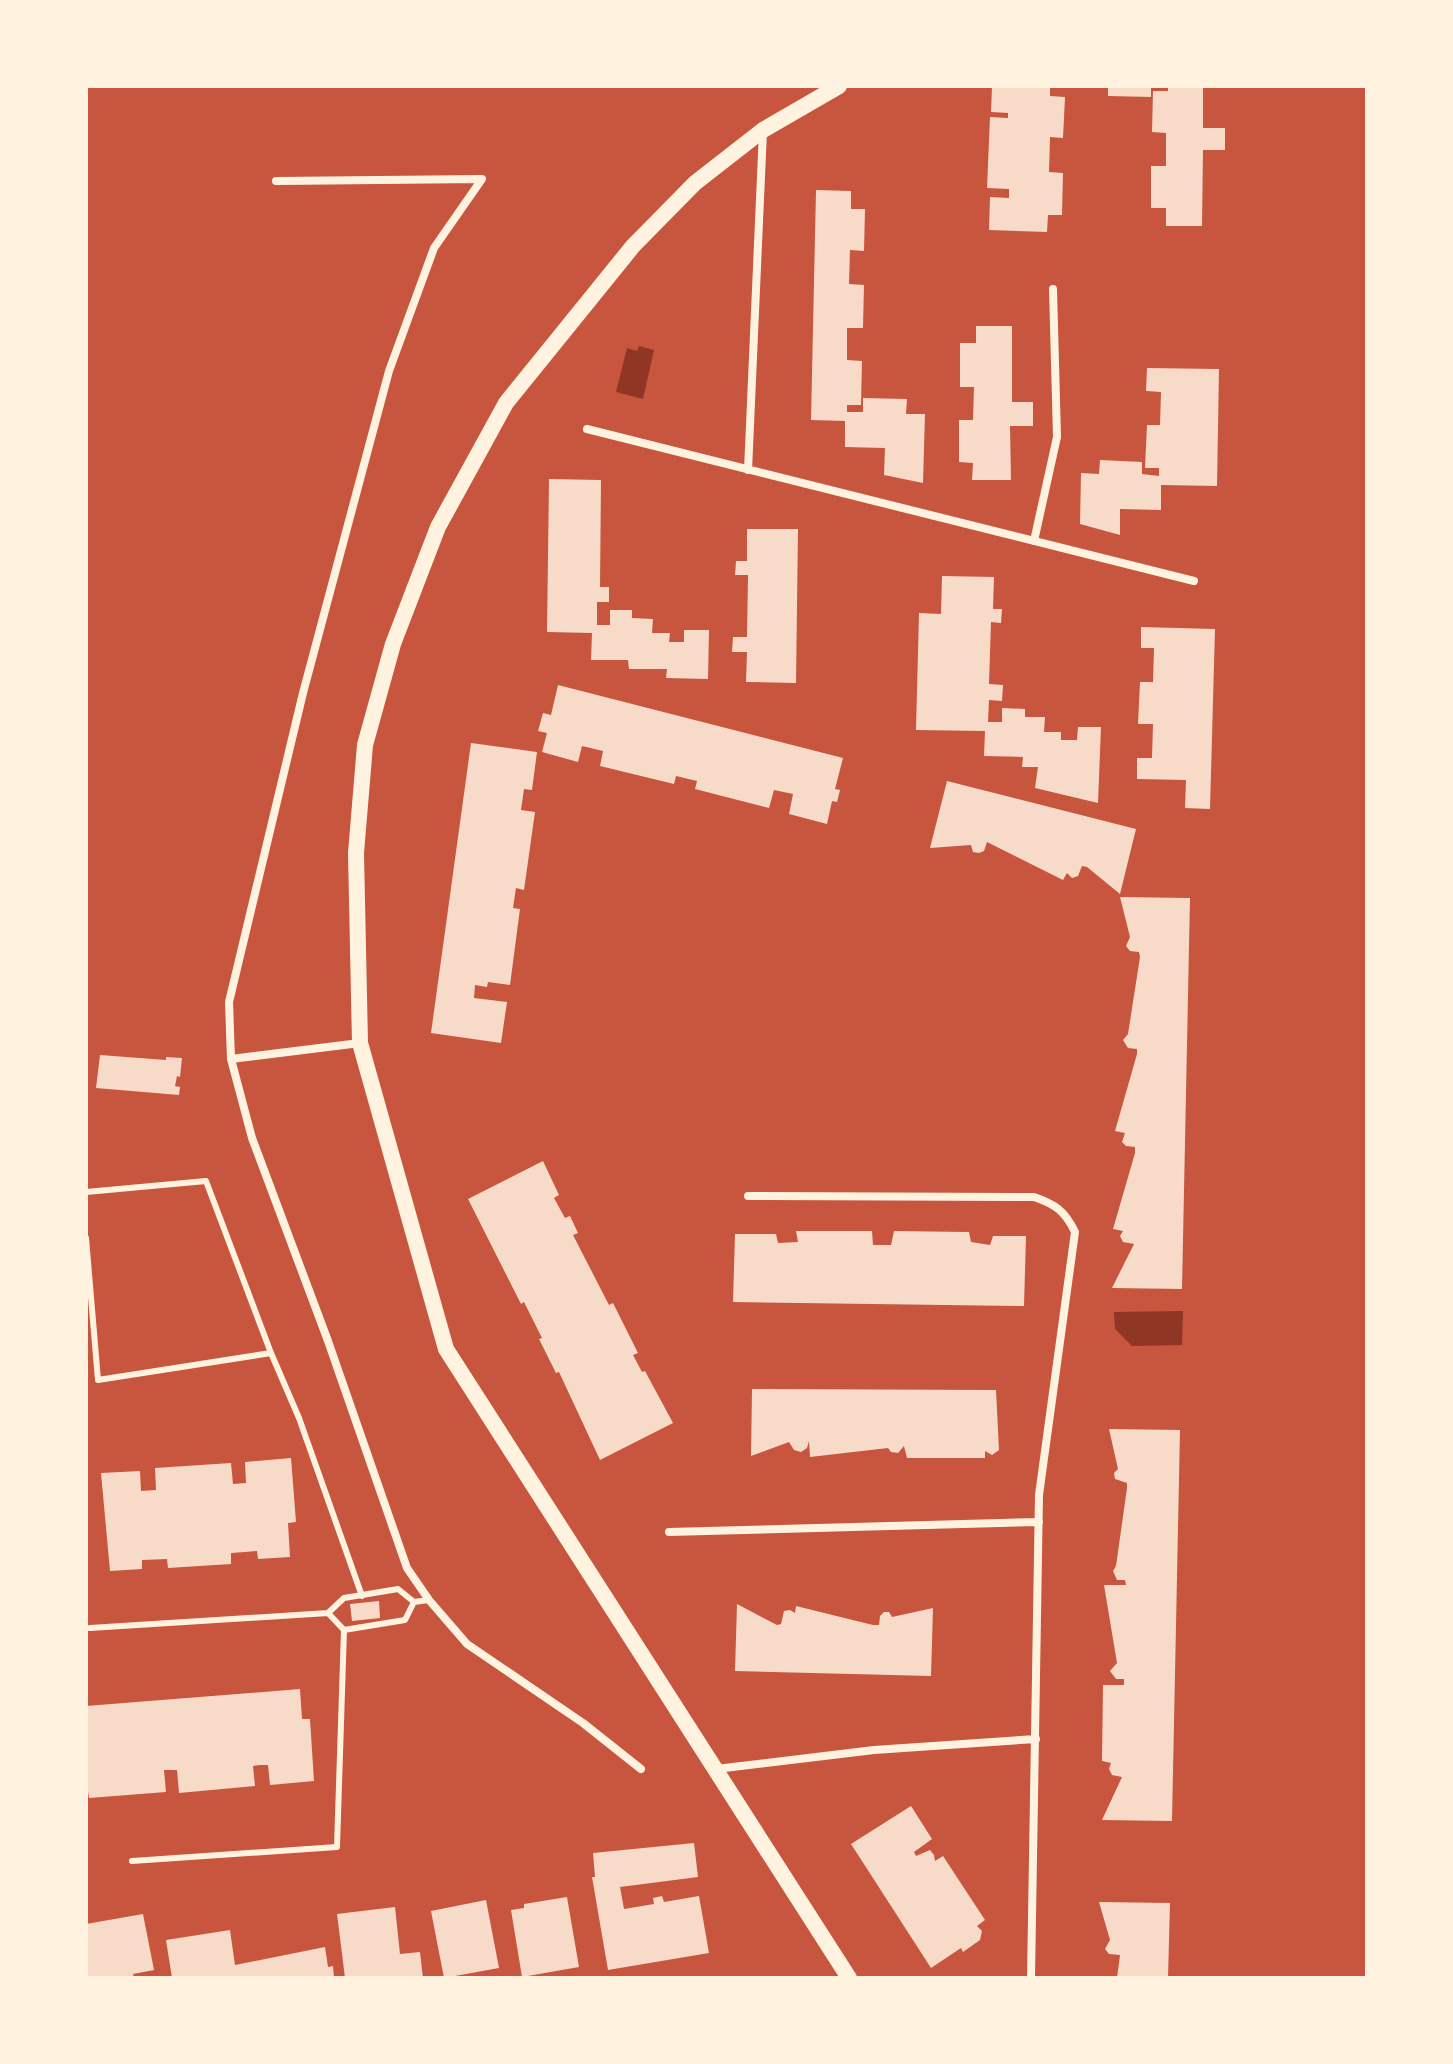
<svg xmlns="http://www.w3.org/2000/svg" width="1453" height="2064" font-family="'Exo 2',sans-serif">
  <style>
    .water { fill: #8f3625 }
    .building { fill: #f7dbc8 }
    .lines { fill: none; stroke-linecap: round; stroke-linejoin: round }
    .service { stroke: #fff3e0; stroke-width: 6 }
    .minor { stroke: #fff3e0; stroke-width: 8 }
    .secondary { stroke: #fff3e0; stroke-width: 16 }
  </style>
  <rect width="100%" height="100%" fill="#c8553d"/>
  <path class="water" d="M639,346L654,350L643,399L616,392L627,348L637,351Z
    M1183,1311L1182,1345L1132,1346L1115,1329L1114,1312Z"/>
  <path class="building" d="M992,86H1050V96L1065,97L1063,138L1050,137L1049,172L1063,173L1062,215H1048L1047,232L989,230L990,197L1009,198V189L987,188L990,117L1008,118V113L991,112Z
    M1108,86H1151V97L1108,96Z
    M1168,86H1203V128H1225V150H1203L1202,226H1166V208H1151V166H1166V133L1152,132L1153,91H1168Z
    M816,190L851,191V209H865L864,251L850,250L849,284L864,285L863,328H847V360L862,361L861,405H847V412H863V398L907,399L906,414H925L923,483L884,475L885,448L845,447V421L811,420Z
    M976,326H1012V402H1033V426H1010L1011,480H972L973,463L959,462V420H973L974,387H960V343H976Z
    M1147,368L1219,369L1217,486L1161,485V510L1120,509V535L1080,524L1081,473L1099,474L1100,460L1142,462V474L1159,476V468H1145L1147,425H1160L1161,392L1146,391Z
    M549,479L601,480L600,587H609V602H597V625H610V610H632V618L653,619L652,633H670L669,642H684V630H709L708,679L666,678L667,669H629L628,660H591L592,633L547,632Z
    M747,529H798L796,683L746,682L747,652H732L733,637H747L748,575H735L736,561H747Z
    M942,576L994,577L993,609H1002L1001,623L991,622L989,684L1003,685L1002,701L989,700L988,722H1002V708L1025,709V717H1045L1044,732H1061V740H1077L1078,727H1101L1098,803L1035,788L1038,767H1022L1023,757L984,756L985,731L916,730L919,613L941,614Z
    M1141,627L1215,629L1210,809L1185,808L1186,780L1137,779V758H1152L1153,724H1138L1140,682H1153L1154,648H1141Z
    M558,685L843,758L835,789L840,790L837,802L832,801L827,824L789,814L793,794L774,790L769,808L695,789L697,781L676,776L674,784L600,766L603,751L582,746L578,762L542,752L547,733L538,731L543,713L551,715Z
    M471,743L537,752L532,790L524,789L521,810L535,812L524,890L516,888L513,908L520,909L510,985L488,982L487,987L475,985L474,998L507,1002L501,1043L431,1033Z
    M947,781L1136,829L1120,894L1087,867L1082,866L1078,876L1072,878L1067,873L1063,880L987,842L984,851L979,853L973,852L971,845L930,848Z
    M1120,897L1190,898L1182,1289L1112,1288L1134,1244L1123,1242L1120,1236L1123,1231L1113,1229L1135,1153V1147L1126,1146L1122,1142L1125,1133L1115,1131L1137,1054V1049L1128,1048L1123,1040L1128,1034L1140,957L1139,952L1130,951L1126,946L1130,937Z
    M100,1055L166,1060V1057L182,1058L180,1077L177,1076L175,1086L180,1087L179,1095L96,1088Z
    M543,1161L559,1195L554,1198L565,1218L570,1216L578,1233L573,1235L609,1305L613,1303L638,1353L633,1355L642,1372L645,1371L673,1423L600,1460L559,1372L556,1373L539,1339L542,1338L524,1302L521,1304L468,1199Z
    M796,1231H872L873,1245H891L894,1231L969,1232L971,1242L990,1245L993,1236H1026L1024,1306L733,1302L735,1234H776L778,1243L798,1242Z
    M752,1389L996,1390L999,1450L992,1455L985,1451V1458H907L904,1446L898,1453L891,1452L888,1448L810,1457L809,1441L807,1448L801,1452L794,1450L789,1442L751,1456Z
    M1109,1429L1180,1430L1172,1821L1102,1820L1122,1777L1112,1775L1109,1769L1111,1763L1102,1761L1103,1685H1124V1679H1116L1110,1671L1117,1663L1104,1585H1126L1125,1580H1117L1113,1571L1116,1566L1127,1488V1483L1115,1479L1114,1473L1118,1469Z
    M291,1458L296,1522L288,1523L290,1557L258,1559L257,1551L245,1552L231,1553V1564L168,1568L167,1559L142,1560V1569L110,1571L101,1473L140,1471L141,1491L156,1490L155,1468L231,1463L233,1484L246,1483L245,1462Z
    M379,1601L380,1618L352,1621L350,1604Z
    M737,1604L777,1625L781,1624L784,1611L790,1610L795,1613L796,1606L873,1625H879L880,1616L884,1612H889L892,1617L933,1608L931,1676L735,1671Z
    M300,1689L302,1719H310L314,1781L270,1785L268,1765H260L253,1766L255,1786L179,1793L177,1770H164L166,1792L89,1798L86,1778V1706Z
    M911,1806L932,1839L914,1852L916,1856L930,1850L934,1855L935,1861L943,1856L985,1920L977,1926L982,1931L980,1940L963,1952L961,1948L931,1968L851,1844Z
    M694,1843L698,1877L620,1887L624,1909L654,1904L653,1898L662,1896L664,1902L699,1896L709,1953L608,1970L592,1877H595L593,1853Z
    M567,1897L579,1967L522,1977L511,1910L524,1908V1904Z
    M486,1900L499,1968L444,1978L431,1911Z
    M1099,1902L1170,1903L1168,1978H1117L1120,1955L1109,1954L1105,1949L1110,1940Z
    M395,1907L400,1954L420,1952L423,1978H345L337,1914Z
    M143,1914L154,1970L133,1974L134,1978H86V1924Z
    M230,1930L235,1965L325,1947L328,1967L333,1966L334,1978H172L166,1940Z"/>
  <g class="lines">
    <path class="service" d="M86,1192L206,1181L271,1353L299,1418L362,1596
      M86,1238L98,1380L271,1353
      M414,1602L405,1620L344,1630L328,1613L344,1598L398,1589L414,1602L429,1600
      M90,1628L328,1613
      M132,1861L337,1847L344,1630"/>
    <path class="minor" d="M276,181L482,179L434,248L389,371L303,693L229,1002L231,1059L252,1138L328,1341L407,1568L429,1600L467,1644L583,1723L641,1769
      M587,429L1194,581
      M748,470L763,131
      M1034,541L1057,437L1053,289
      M231,1059L360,1043
      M748,1196L1034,1197C1055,1204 1065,1211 1075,1232L1039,1495L1031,1978
      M669,1532L1039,1522
      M716,1769L874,1750L1036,1739"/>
    <path class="secondary" d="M839,86L763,130L695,183L633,246L506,403L438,527L393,644L365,745L356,853L360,1043L446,1349L849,1978"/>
  </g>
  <rect width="1453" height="2064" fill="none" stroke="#fff3e0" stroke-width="176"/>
</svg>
